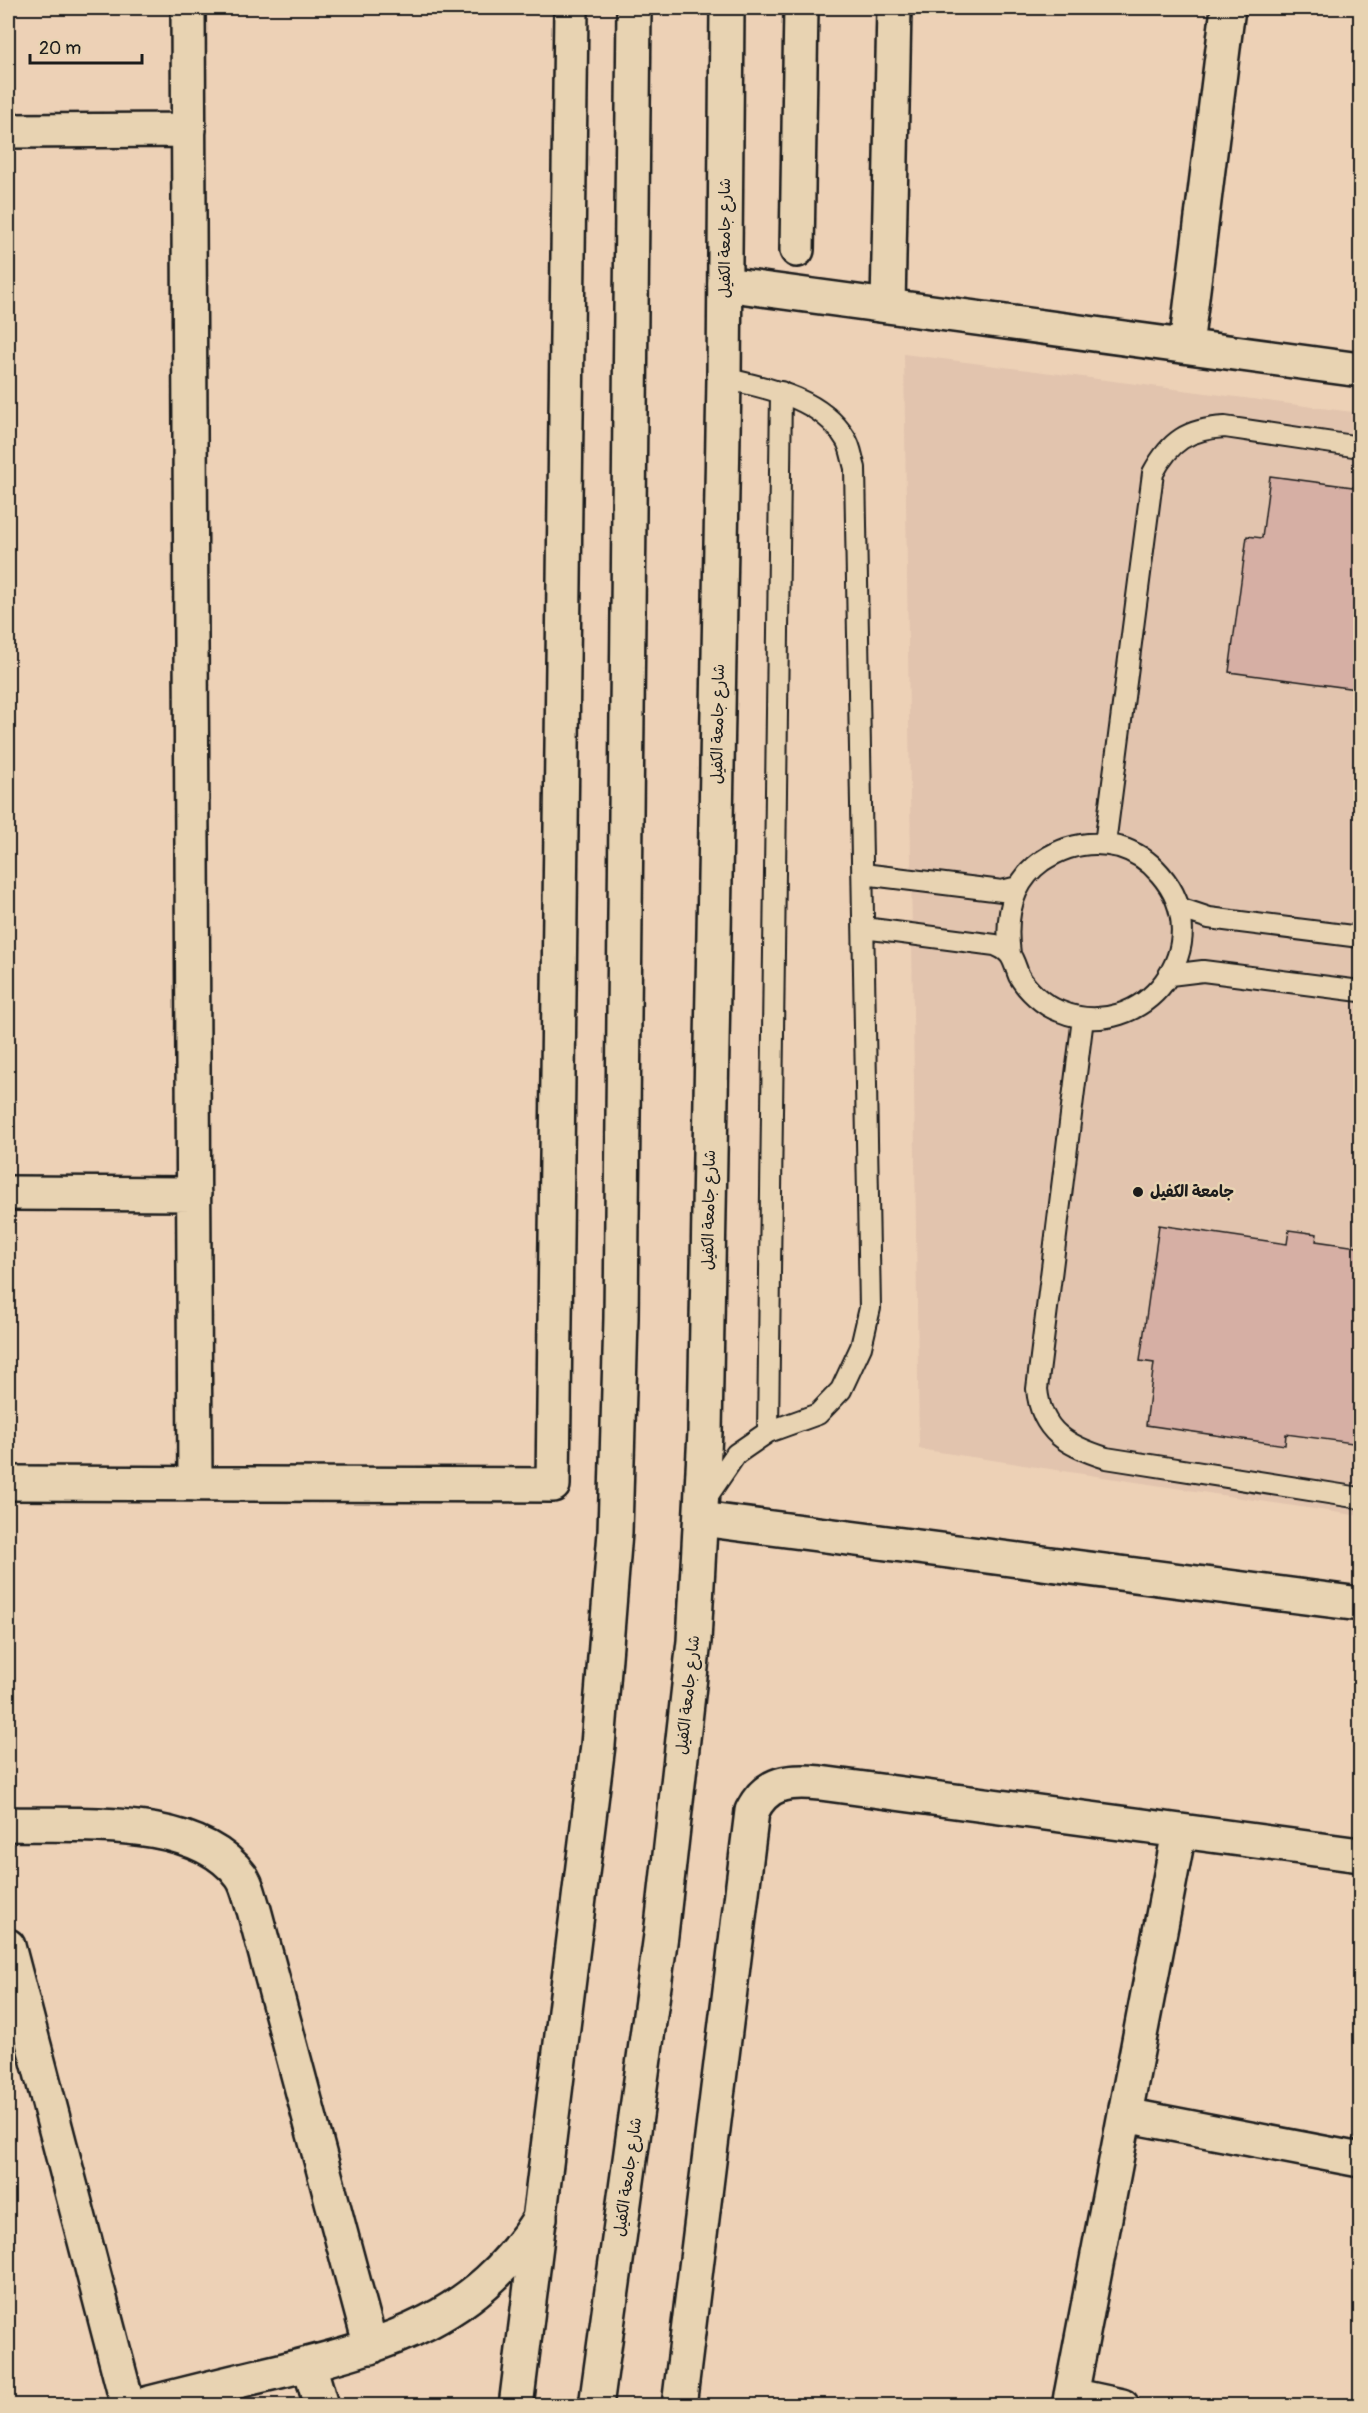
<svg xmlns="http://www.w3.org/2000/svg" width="1368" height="2413" font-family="Pangolin,'Playpen Sans Arabic',sans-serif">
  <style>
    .built { fill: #e2c4ae }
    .building { fill: #d6afa4; stroke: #1c1c1c; stroke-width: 1.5 }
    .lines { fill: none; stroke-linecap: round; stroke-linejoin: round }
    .lane-casing { stroke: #1c1c1c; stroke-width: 24 }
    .street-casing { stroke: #1c1c1c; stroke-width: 38 }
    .secondary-casing { stroke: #1c1c1c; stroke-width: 38 }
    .lane { stroke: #e8d3b2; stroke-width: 20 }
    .street { stroke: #e8d3b2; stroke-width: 33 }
    .secondary { stroke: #e8d3b2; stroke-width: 33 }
    .poi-dot { fill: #1c1c1c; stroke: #e8d3b2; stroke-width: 2 }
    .labels { text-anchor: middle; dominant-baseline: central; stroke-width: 5; stroke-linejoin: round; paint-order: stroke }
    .street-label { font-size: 16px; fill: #1c1c1c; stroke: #e8d3b2 }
    .poi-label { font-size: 16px; font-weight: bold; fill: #1c1c1c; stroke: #e8d3b2; text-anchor: start }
  </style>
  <rect width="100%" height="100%" fill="#edd1b6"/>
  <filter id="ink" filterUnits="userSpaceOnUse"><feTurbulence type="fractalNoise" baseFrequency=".0167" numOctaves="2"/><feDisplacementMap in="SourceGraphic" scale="12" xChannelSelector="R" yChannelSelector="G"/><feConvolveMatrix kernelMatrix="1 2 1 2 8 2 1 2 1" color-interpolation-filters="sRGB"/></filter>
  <g filter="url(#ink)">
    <path class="built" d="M904,354L1360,413V1516L919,1449Z"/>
    <path class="building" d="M1270,476L1360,488V703H1354L1356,689L1229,672L1247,536L1262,538Z
      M1159,1225L1287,1244L1289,1230L1317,1234L1316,1241L1357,1247L1358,1240L1360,1241V1444L1286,1434L1285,1445L1146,1425L1154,1363L1140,1361Z"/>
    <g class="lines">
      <g class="lane-casing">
        <path id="lane" d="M1105,844L1153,473C1170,441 1188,429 1225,427L1360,447
          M863,874L1002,891L1018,887
          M1179,908L1209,918L1360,937
          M864,928L995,945C1000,947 1007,951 1010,955C1014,960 1016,969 1019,976C1027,990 1043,1005 1059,1011C1144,1046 1221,944 1160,874C1149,861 1136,852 1119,847C1092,840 1066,845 1042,861C1011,883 1005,918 1010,954
          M1170,975L1203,971L1360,991
          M1083,1018L1037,1389C1041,1432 1068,1446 1106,1458L1360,1498
          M768,1432L781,392
          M704,1501L736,1454L768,1432L818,1414L841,1390L861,1347L870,1308L855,468C852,459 851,446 845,438C820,397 766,388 724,378"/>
      </g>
      <g class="street-casing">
        <path id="street" d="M188,8L195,1484
          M8,131L189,130
          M797,250L801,8
          M725,284L1360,370
          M888,306L894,8
          M1186,346L1228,8
          M8,1193L194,1194
          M8,1483L553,1485L571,8
          M701,1519L1360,1604
          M8,1824C77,1826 196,1814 241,1876C248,1885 250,1900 254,1910L371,2347
          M8,1946L128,2406
          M1125,2115L1360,2160
          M309,2364L321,2406
          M1071,2395L1122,2406
          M138,2406C185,2394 233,2382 280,2371C390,2344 477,2319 540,2218
          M679,2406L752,1811C767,1781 790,1780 820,1783L1360,1855
          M1069,2406L1179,1832"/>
      </g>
      <g class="secondary-casing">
        <path id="secondary" d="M516,2406L598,1745L615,1532L621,1318L634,8
          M596,2406L661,1935L694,1641L705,1432L724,378L727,8"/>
      </g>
      <use href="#lane" class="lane"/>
      <use href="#street" class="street"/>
      <use href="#secondary" class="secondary"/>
    </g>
  </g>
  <circle class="poi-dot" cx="1138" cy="1192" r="6"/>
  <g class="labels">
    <g class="street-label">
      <text transform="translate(725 238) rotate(-90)">شارع جامعة الكفيل</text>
      <text transform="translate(718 724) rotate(-89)">شارع جامعة الكفيل</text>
      <text transform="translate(709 1210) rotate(-89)">شارع جامعة الكفيل</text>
      <text transform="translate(688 1695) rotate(-84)">شارع جامعة الكفيل</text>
      <text transform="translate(628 2177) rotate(-82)">شارع جامعة الكفيل</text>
    </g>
    <g class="poi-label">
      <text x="1150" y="1192">جامعة الكفيل</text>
    </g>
  </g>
  <rect width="1368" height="2413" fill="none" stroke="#e8d3b2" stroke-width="30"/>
  <rect x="15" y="15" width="1338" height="2383" fill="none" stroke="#1c1c1c" stroke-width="2" filter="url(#ink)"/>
  <path d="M30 54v9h112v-9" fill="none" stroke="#1c1c1c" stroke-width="3"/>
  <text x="39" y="54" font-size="18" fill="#1c1c1c" stroke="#e8d3b2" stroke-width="4.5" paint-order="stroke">20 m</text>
</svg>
